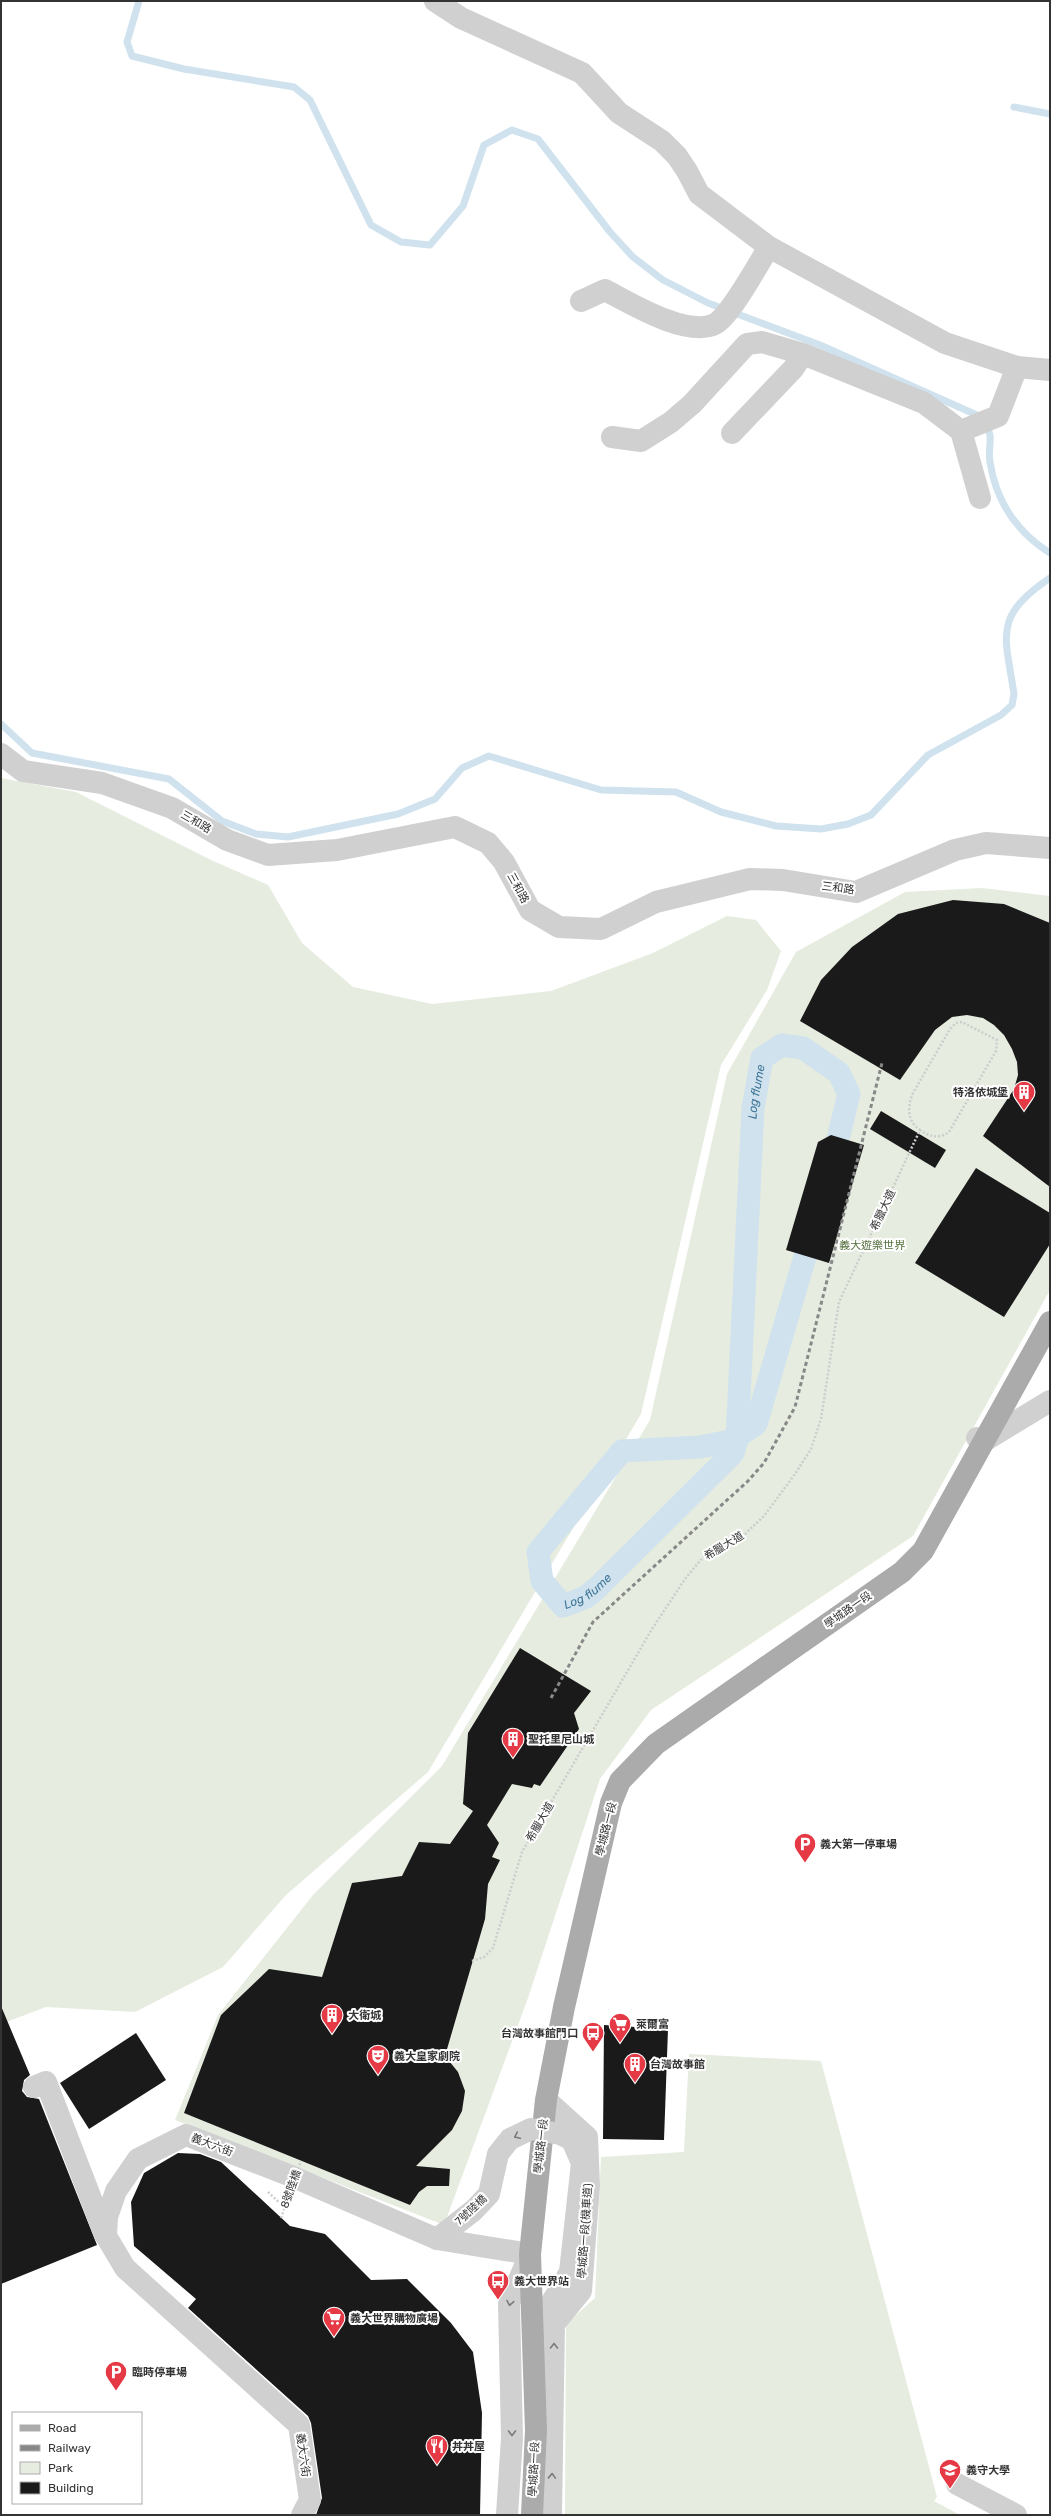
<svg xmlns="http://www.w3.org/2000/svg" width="1051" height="2516" font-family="Rubik,'Noto Sans TC',sans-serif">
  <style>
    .green { fill: #e6ecdf }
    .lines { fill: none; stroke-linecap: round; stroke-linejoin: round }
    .stream { stroke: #cfe2ee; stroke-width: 7 }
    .canal { stroke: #cfe2ee; stroke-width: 23 }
    .building { fill: #1a1a1a }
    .path { stroke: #cdcdcd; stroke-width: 2.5; stroke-dasharray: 2 2; stroke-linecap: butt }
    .minor { stroke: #d0d0d0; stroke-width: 22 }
    .major { stroke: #ababab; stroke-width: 22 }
    .rail { stroke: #888; stroke-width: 3; stroke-dasharray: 4 3; stroke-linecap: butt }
    .path-bridge { stroke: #cdcdcd; stroke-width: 2.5; stroke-dasharray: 2 2; stroke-linecap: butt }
    .minor-bridge { stroke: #d0d0d0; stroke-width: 22 }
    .oneway { stroke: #7a7a7a }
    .labels { text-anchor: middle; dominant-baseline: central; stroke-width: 4; stroke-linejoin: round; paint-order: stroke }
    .street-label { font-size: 11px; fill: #333; stroke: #fff }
    .poi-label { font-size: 11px; font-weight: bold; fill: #333; stroke: #fff; text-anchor: start }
    .park-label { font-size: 11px; fill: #56703f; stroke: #fff }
    .water-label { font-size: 12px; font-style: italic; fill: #3f7597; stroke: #fff }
  </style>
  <rect width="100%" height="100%" fill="#fff"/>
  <path class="green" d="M1,778L76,792L211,860L268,885L302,943L353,987L432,1004L551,991L653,953L727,916L756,920L781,951L767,990L721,1065L641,1414L428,1772L286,1895L223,1967L135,2012L46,2007L1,2024Z
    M982,888L1050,896V1290L913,1536L651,1710L600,1779L528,1998L444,2225L175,2120L218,2015L313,1895L442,1766L650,1420L727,1074L796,952L905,892Z
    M689,2054L821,2061L937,2497L934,2501L960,2515H565L566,2324L595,2298L601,2157L684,2152Z"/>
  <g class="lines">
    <path class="stream" d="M139,1L127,42L132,56L184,69L294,87L310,100L371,225L401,242L430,245L463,206L484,145L512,130L538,139L610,232L633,257L663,280L708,303L820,345L979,416C983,421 989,429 990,435C991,444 988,453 990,462C996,501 1017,532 1050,553
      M1014,107L1050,114
      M1,724L32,753L169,779L222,821L256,834L288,837L398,814L435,799L462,768L489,756L601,790L676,792L721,812L776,826L821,829L848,824L871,815L928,755L1001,715L1012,705L1014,694C1005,634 993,617 1050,578"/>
    <g class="canal">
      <path id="s1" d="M730,1441L700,1447L622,1451L538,1552L542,1581L563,1606L586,1597L597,1588L733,1453L737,1440L753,1108L762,1058L782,1045L803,1048L839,1073L849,1094L831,1167"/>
      <path d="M730,1441L756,1424L814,1226"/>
    </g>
  </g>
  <path class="building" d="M953,900L1004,904L1050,923V1187L983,1136L1014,1089L1018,1075L1017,1062L1012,1049L1004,1035L994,1025L983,1018L967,1015L952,1017L935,1030L900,1080L800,1021L821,980L852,947L898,914Z
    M881,1111L946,1150L935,1168L870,1129Z
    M831,1135L864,1145L829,1263L786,1250L818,1142Z
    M976,1168L1050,1213V1244L1004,1317L915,1263Z
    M520,1648L591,1691L574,1713L579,1729L540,1786L534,1784L532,1788L512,1784L487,1825L499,1843L492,1857L500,1860L488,1884L485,1919L445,2056L458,2072L465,2091L462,2111L452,2130L416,2166L450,2169L449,2186H427L419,2192L410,2205L184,2113L221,2015L269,1969L322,1977L352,1883L402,1876L419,1842L450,1844L473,1811L463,1804L468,1733Z
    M1,2006L30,2075L24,2080L22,2091L27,2097L39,2099L97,2245L1,2284Z
    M604,2025L668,2029L664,2140L603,2139Z
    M136,2033L166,2080L89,2129L60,2083Z
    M178,2153L200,2154L221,2162L290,2226L325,2234L371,2280L407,2279L451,2323L473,2352L482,2413L480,2515H316L322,2498L311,2423L308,2416L188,2308L196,2299L134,2246L131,2202L144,2173Z"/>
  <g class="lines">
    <path class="path" d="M472,1961L484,1957L493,1948L522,1852L652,1629L685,1579L704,1556L725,1547L745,1534L764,1516L795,1474L811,1449L821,1419L839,1302L920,1130C907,1121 907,1107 913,1093L950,1029L956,1023L962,1022L997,1040L996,1051L949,1132C939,1139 930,1137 920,1130
      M268,2192L285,2208"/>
    <path class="minor" d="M435,1L461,18L582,73L619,113L662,141L677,156L687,171L699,194L769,247L945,343L1017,367L1050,370
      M581,301L605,290C630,303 687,338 715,324C731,315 758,264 769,247
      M961,431L980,498
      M732,433L793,369L803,354
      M612,437L641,441L671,422L692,404L747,344L762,342L803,354L924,403L961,431L998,416L1017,367
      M1,754L23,771L102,783L172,808L227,840L268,855L337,850L455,827L488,843L504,862L530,910L559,927L601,929L656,902L750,879L783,880L856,892L955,850L986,843L1050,848
      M977,1438L984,1441L1050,1401
      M34,2087L46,2082L105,2235
      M546,2100L587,2137L589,2186L581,2291L554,2324L551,2515
      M536,2328L570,2272
      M957,2484L1016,2515
      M302,2515L310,2500L299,2425L125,2268L106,2236L107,2217L116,2191L138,2159L186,2135L291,2176L437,2239L530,2254L509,2303L512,2438L507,2515"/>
    <path class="major" d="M532,2515L536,2430L530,2254L546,2100L564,2007L611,1803L620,1781L656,1744L902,1572L923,1551L1050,1322"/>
    <path class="rail" d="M551,1698L593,1622L748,1481L764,1463L795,1407L882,1063"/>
    <path class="path-bridge" d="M281,2218L301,2161"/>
    <path class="minor-bridge" d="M437,2239L474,2210L489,2194L498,2154L510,2139L531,2129L560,2134L572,2140L582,2163L570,2272"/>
  </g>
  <defs><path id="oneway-chevron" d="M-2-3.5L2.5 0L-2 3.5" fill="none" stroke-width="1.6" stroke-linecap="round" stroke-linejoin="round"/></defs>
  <g class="oneway">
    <use href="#oneway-chevron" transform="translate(517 2136) rotate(155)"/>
    <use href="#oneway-chevron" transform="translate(510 2303) rotate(101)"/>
    <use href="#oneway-chevron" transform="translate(554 2346) rotate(-90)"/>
    <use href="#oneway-chevron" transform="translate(512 2433) rotate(90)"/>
    <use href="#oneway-chevron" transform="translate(552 2476) rotate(-88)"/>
  </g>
  <defs>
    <g id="building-pin" transform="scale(1.15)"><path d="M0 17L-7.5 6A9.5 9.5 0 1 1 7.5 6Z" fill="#e63946" stroke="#fff"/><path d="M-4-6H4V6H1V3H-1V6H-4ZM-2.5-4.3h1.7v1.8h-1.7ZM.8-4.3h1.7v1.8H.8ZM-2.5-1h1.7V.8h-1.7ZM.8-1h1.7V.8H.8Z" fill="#fff"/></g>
    <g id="parking-pin" transform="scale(1.15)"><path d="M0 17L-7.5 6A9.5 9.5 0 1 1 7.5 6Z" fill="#e63946" stroke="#fff"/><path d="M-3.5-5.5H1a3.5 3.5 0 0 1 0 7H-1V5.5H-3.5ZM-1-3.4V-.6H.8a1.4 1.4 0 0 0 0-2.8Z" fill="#fff"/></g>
    <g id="supermarket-pin" transform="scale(1.15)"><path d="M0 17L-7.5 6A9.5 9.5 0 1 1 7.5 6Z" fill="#e63946" stroke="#fff"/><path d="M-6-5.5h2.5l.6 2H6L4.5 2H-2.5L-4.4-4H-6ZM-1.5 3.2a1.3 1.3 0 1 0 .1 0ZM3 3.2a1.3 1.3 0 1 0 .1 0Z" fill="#fff"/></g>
    <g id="bus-pin" transform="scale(1.15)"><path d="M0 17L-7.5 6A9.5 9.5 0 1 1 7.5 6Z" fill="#e63946" stroke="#fff"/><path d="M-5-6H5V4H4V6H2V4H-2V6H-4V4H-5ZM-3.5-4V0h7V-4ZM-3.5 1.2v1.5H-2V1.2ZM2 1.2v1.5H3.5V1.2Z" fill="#fff"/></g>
    <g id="theatre-pin" transform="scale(1.15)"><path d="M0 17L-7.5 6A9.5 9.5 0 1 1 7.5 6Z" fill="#e63946" stroke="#fff"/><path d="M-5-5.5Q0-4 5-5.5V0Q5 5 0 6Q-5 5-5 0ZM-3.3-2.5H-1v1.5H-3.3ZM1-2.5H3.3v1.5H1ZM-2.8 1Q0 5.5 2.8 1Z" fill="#fff"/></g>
    <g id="restaurant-pin" transform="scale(1.15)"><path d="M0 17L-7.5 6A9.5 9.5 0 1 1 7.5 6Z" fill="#e63946" stroke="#fff"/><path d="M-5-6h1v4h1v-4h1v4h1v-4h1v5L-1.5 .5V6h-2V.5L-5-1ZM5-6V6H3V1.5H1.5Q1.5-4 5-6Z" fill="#fff"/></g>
    <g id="university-pin" transform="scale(1.15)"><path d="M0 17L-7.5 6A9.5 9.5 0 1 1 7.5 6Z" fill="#e63946" stroke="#fff"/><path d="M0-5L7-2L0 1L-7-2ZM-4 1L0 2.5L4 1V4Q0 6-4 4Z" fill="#fff"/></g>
  </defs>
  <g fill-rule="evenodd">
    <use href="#building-pin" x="1024" y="1092"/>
    <use href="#building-pin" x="513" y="1739"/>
    <use href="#parking-pin" x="805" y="1844"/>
    <use href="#building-pin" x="332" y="2015"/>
    <use href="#supermarket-pin" x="620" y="2024"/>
    <use href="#bus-pin" x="593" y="2033"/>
    <use href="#theatre-pin" x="378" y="2056"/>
    <use href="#building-pin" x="635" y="2064"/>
    <use href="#bus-pin" x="498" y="2281"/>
    <use href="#supermarket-pin" x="334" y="2318"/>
    <use href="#parking-pin" x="116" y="2372"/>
    <use href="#restaurant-pin" x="437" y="2446"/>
    <use href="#university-pin" x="950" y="2470"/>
  </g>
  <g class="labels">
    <g class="street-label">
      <text transform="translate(196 822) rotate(30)">三和路</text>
      <text transform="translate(518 888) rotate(61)">三和路</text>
      <text transform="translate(838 888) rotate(7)">三和路</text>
      <text transform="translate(883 1210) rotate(-65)">希臘大道</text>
      <text transform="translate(724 1546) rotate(-31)">希臘大道</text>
      <text transform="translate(848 1610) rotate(-35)">學城路一段</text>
      <text transform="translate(540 1822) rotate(-60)">希臘大道</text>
      <text transform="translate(606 1829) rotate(-76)">學城路一段</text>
      <text transform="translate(212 2145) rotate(21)">義大六街</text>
      <text transform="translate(541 2146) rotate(-84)">學城路一段</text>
      <text transform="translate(291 2189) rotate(-70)">8號陸橋</text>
      <text transform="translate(471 2210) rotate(-43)">7號陸橋</text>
      <text transform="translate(585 2231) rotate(-86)">學城路一段(機車道)</text>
      <text transform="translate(303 2455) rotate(82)">義大六街</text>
      <text transform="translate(534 2469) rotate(-87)">學城路一段</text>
    </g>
    <g class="poi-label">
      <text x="1008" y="1092" text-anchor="end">特洛依城堡</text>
      <text x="528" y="1739">聖托里尼山城</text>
      <text x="820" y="1844">義大第一停車場</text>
      <text x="348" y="2015">大衛城</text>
      <text x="636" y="2024">萊爾富</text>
      <text x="578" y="2033" text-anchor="end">台灣故事館門口</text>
      <text x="394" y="2056">義大皇家劇院</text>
      <text x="650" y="2064">台灣故事館</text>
      <text x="514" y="2281">義大世界站</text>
      <text x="350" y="2318">義大世界購物廣場</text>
      <text x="132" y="2372">臨時停車場</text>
      <text x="452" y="2446">丼丼屋</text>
      <text x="966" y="2470">義守大學</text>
    </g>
    <g class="park-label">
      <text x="872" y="1245">義大遊樂世界</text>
    </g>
    <g class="water-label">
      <text stroke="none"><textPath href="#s1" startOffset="895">Log flume</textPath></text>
      <text stroke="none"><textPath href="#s1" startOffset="331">Log flume</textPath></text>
    </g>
  </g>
  <rect width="1051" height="2516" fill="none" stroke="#333333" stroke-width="4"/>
  <rect x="12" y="2412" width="130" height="92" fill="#ffffff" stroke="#adadad"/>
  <rect x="20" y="2425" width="20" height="6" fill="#ababab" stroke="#adadad"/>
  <text x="48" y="2432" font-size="12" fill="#333333">Road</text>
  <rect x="20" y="2445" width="20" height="6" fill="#888888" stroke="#adadad"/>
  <text x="48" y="2452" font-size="12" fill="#333333">Railway</text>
  <rect x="20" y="2462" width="20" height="12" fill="#e6ecdf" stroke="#adadad"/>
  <text x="48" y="2472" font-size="12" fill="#333333">Park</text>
  <rect x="20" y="2482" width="20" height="12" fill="#1a1a1a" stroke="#adadad"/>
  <text x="48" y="2492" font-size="12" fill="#333333">Building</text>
</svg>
